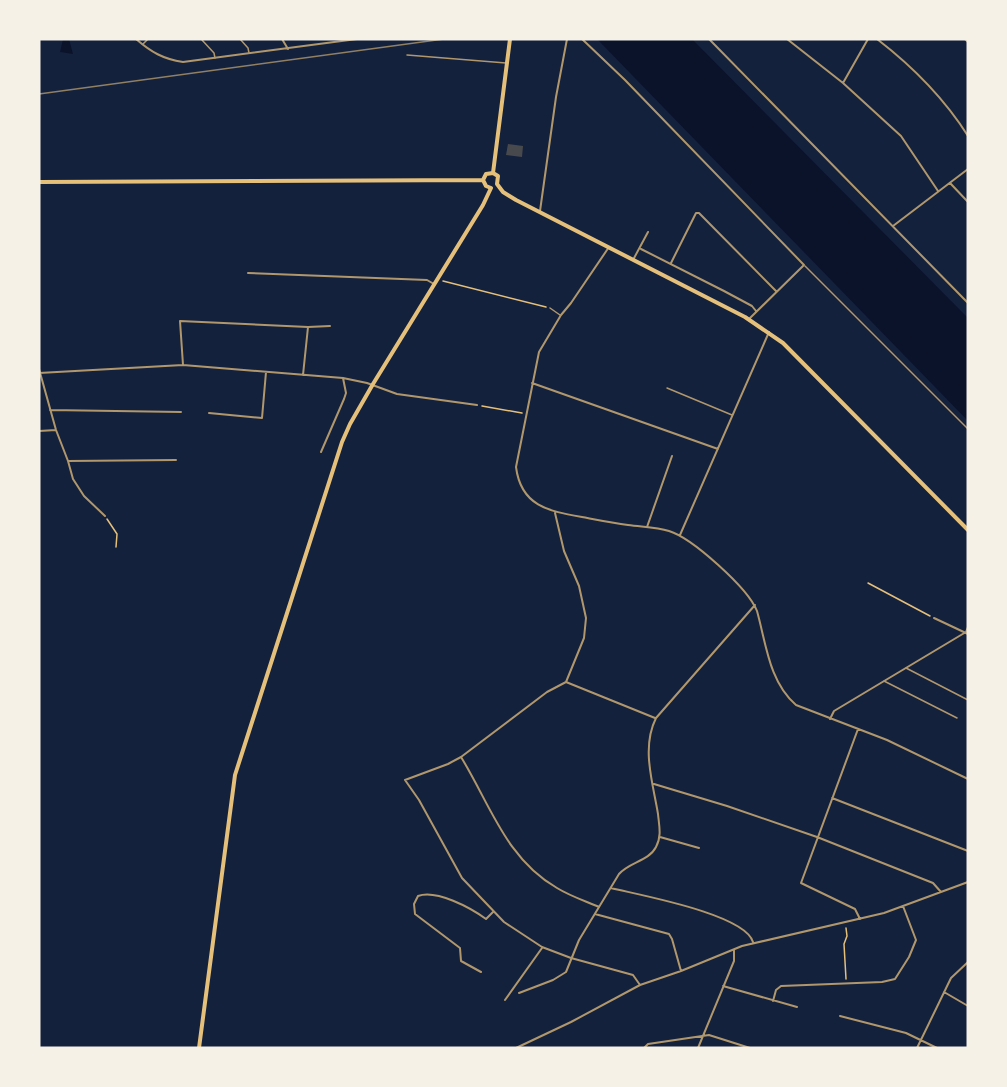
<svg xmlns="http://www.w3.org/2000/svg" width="1007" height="1087" font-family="'IBM Plex Sans',sans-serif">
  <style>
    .water { fill: #0b132b }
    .building { fill: #48494c }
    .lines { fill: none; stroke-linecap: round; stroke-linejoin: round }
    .path { stroke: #e5c07b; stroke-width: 1.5 }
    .service { stroke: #b1986c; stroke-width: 1.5 }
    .minor { stroke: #b1986c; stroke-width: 2 }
    .secondary { stroke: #e5c07b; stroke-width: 4 }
    .rail { stroke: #918062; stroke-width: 1.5 }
  </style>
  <rect width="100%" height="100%" fill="#14213d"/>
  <path class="water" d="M63,39H69L73,54L60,52Z
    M597,39H692L968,318V421Z"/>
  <path class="building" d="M508,144L523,146L522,157L506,155Z"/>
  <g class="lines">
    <path class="path" d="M443,281L546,307
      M482,406L522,413
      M107,519L117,534L116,547
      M868,583L930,616
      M846,928L847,936L844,944L846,979"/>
    <path class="service" d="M240,39L248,48L249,53
      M202,40L214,53L215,58
      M143,44L148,39
      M407,55L506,63
      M805,266L968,429
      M550,308L560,315
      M667,388L732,415
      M906,668L968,700
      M884,681L957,718"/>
    <path class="minor" d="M136,39C151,52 163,59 183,62L357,39
      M282,39L288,49
      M582,39L625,80L804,265L749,319
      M709,39L968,303
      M787,39L843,83L901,136L938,191
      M877,39C912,66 944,98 968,136
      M965,39L968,42
      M843,83L868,39
      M950,183L968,202
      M540,211L556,97L567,39
      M893,226L968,169
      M609,247L571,303L561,315L539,352L516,467C521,506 548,511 582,517C598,520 613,523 628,525C642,527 656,527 669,531C692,538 748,588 757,611C766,643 769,682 796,705L887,740L968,779
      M641,249L724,291L752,306L756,311
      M633,260L648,232
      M671,263L696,213H699L776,291
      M248,273L427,280L434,284
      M308,327L330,326
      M183,365L180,321L308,327L303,375
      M39,369L56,430L68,461L73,479L84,496L105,516
      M39,373L183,365L343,378L367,383L397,394L477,405
      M532,383L718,449
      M50,410L181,412
      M209,413L262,418L266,372
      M39,431L56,430
      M321,452L344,399L346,393L343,378
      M68,461L176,460
      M555,513L564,551L579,586L586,618L584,638L566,682L547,692L461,757L448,764L405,780L419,800L462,878L504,922L542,947L571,958L633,975L640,985
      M647,527L672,456
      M680,535L769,332
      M934,618L968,634
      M566,682L655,718
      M830,719L834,711L966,632L968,627
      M858,729L801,883L855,909L860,919
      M461,757C490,804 506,859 557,888C570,896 585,901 599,907
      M654,784L727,806L817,837L933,883L941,892
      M832,798L968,851
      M660,837L699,848
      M611,888C639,895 745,914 753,942
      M595,914L669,934L672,939L681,971
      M481,972L461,961L460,948L415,914L414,904L418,896C436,889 471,908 486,919L493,912
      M723,986L797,1007
      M944,992L968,1006
      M519,993L553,980L566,972L579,940L619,874C629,862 649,861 656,847C662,836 659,825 658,814C653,783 641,748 656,718L755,605
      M505,1000L542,948
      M773,1001L776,990L781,986L882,982L895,979L909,957L916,940L903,906
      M840,1016L906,1033L937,1048
      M516,1048L571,1022L640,985L681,971L742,946L884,913L968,882
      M644,1048L648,1044L709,1035L750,1048
      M698,1048L734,961V950
      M917,1048L951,978L968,962"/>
    <path class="secondary" d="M493,173L498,176L497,184L503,192L516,200L745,317L783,343L968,530
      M493,173L510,39
      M483,180L486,174L493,173
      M483,180L486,186L491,188
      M39,182L483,180
      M199,1048L235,775L342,442L350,424L373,384L483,205L491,188"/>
    <path class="rail" d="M39,94L444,39"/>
  </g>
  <rect width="1007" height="1087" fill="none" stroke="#f6f1e7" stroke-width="81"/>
</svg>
